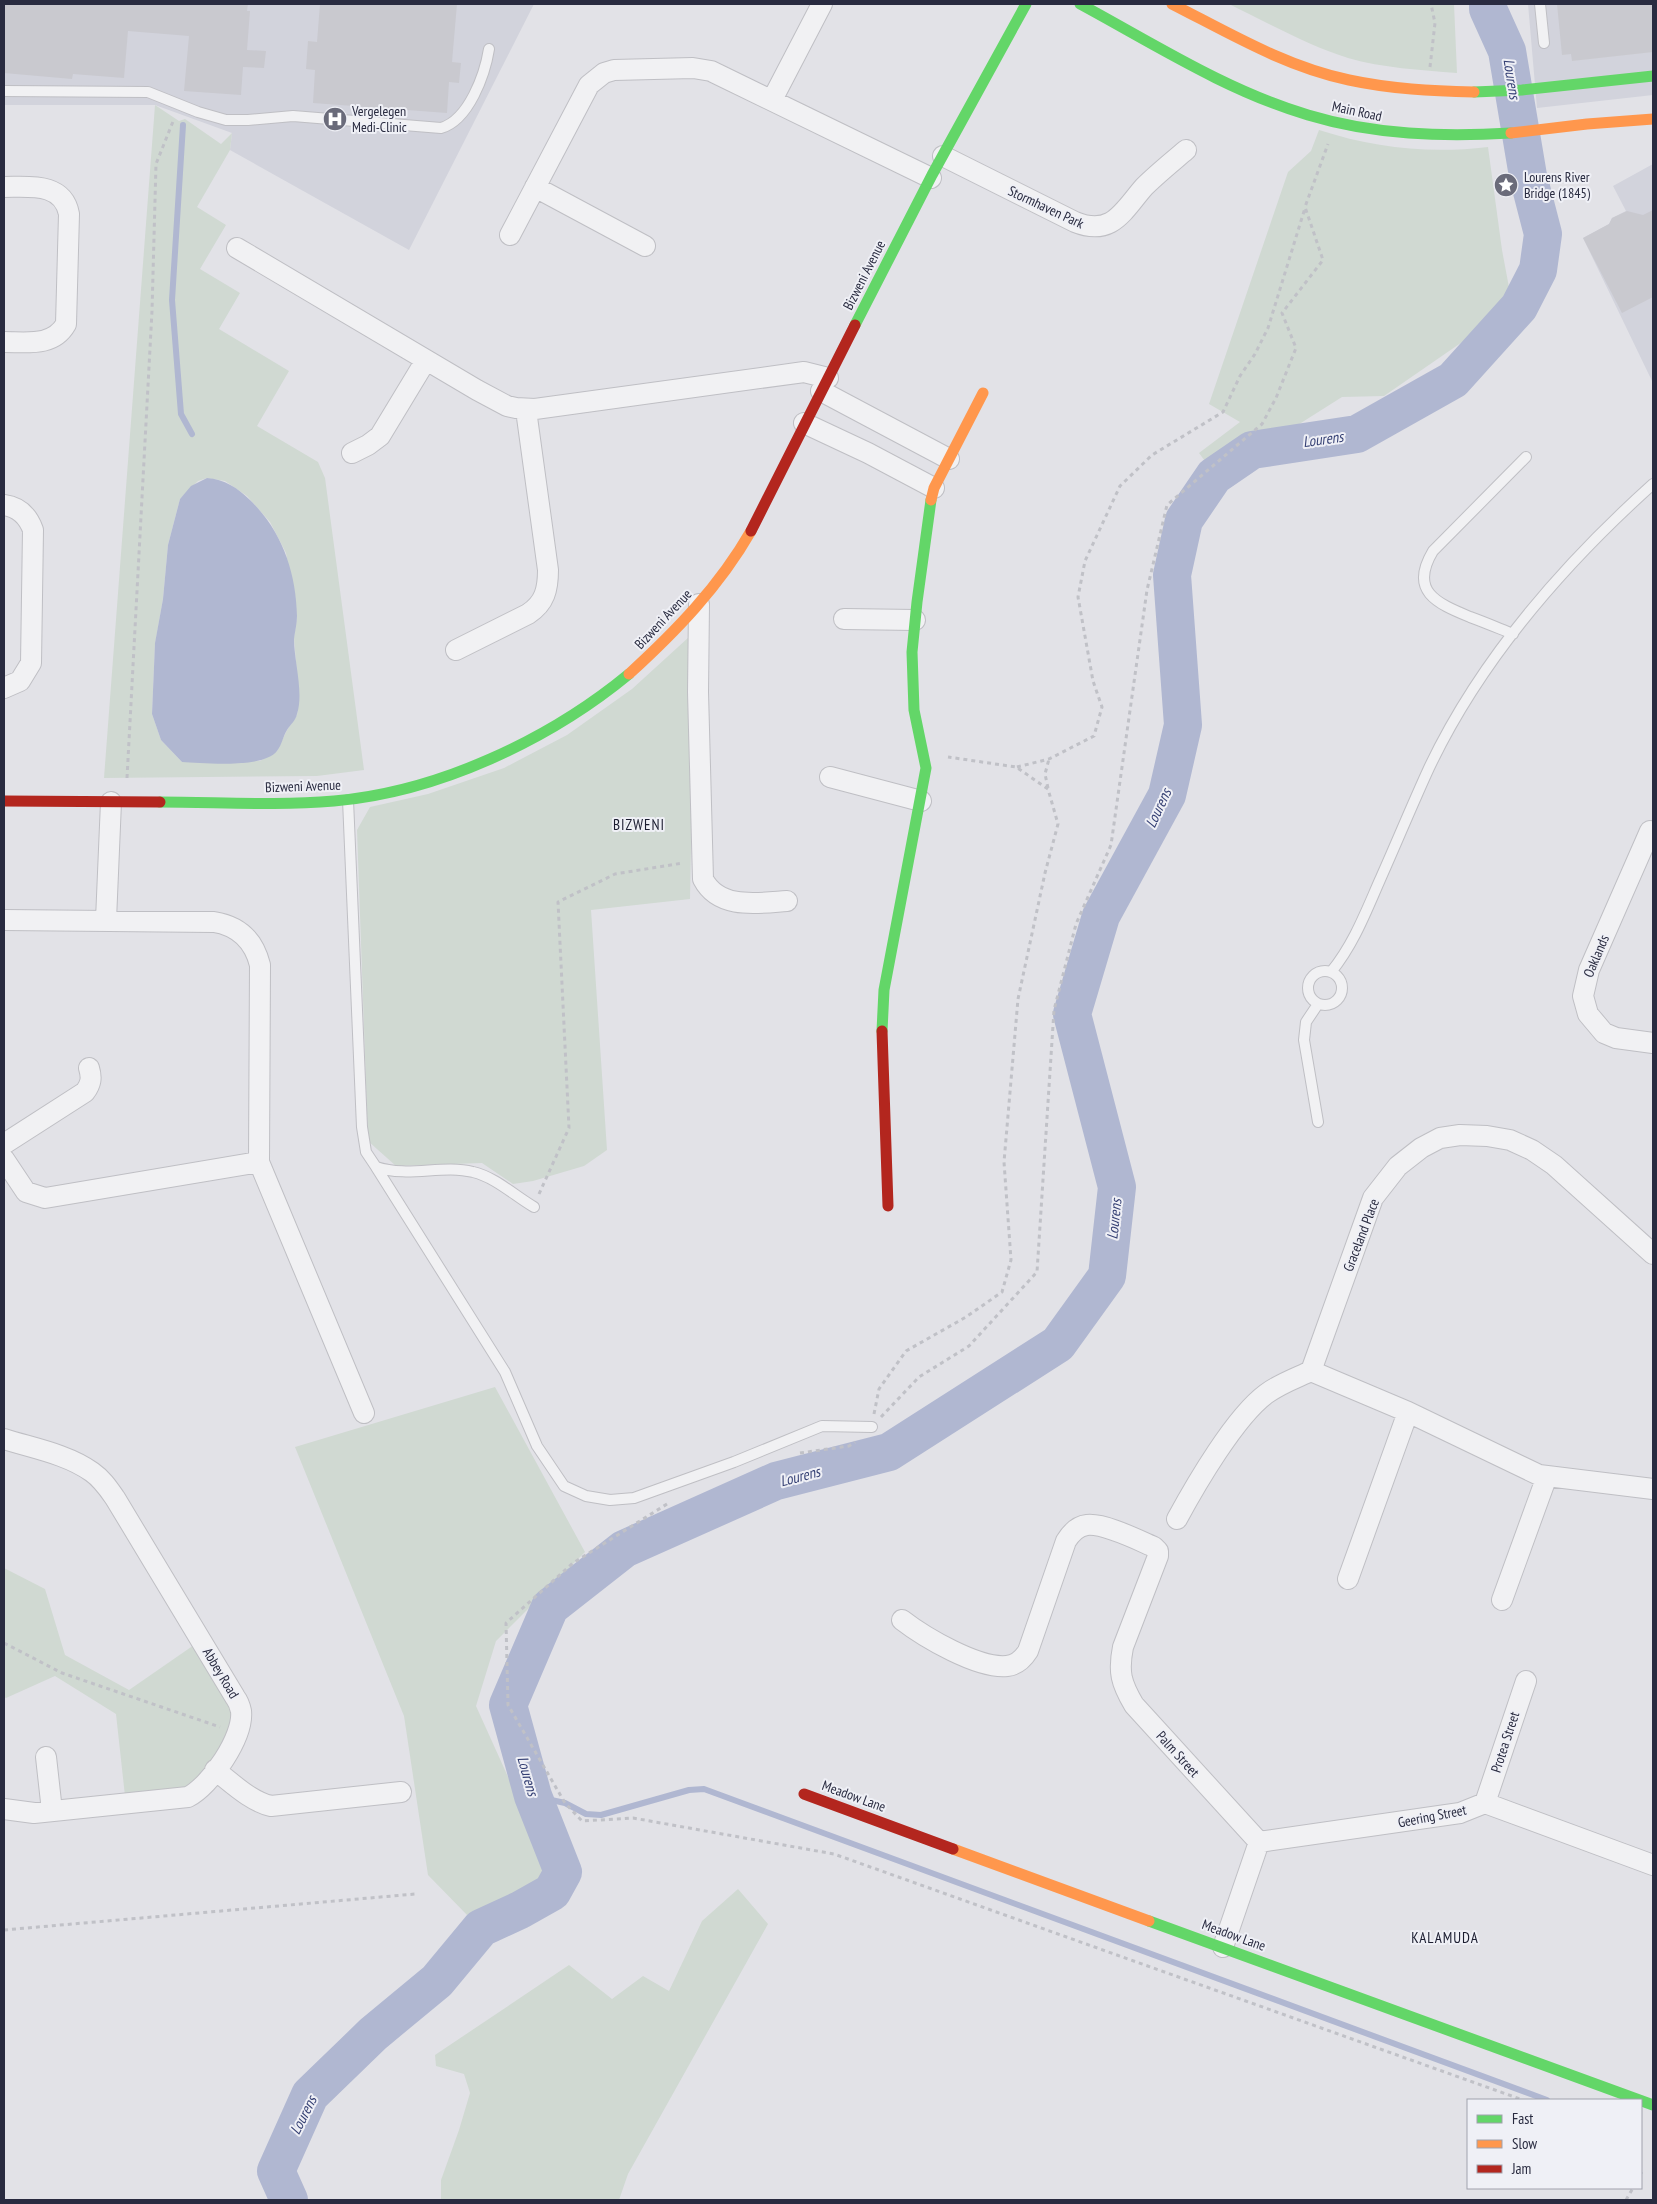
<svg xmlns="http://www.w3.org/2000/svg" width="1657" height="2204" font-family="'PT Sans Narrow',sans-serif">
  <style>
    .built { fill: #d2d3dc }
    .green { fill: #d0d9d2; fill-rule: evenodd }
    .water { fill: #b0b7d1 }
    .lines { fill: none; stroke-linecap: round; stroke-linejoin: round }
    .stream { stroke: #b0b7d1; stroke-width: 6 }
    .river { stroke: #b0b7d1; stroke-width: 38 }
    .building { fill: #c9c9cf }
    .lane-casing { stroke: #bfbfc4; stroke-width: 12 }
    .street-casing { stroke: #bfbfc4; stroke-width: 22 }
    .path { stroke: #c0c1c7; stroke-width: 3; stroke-dasharray: 4 4; stroke-linecap: butt }
    .lane { stroke: #f1f1f3; stroke-width: 10 }
    .street { stroke: #f1f1f3; stroke-width: 20 }
    .fast { stroke: #63d668; stroke-width: 11 }
    .slow { stroke: #ff974d; stroke-width: 11 }
    .jam { stroke: #b3261e; stroke-width: 11 }
    .labels { text-anchor: middle; dominant-baseline: central; stroke-width: 4; stroke-linejoin: round; paint-order: stroke }
    .poi-label { font-size: 14px; fill: #292b40; stroke: #eff0f6; text-anchor: start }
    .street-label { font-size: 14px; fill: #292b40; stroke: #eff0f6 }
    .water-label { font-size: 15px; font-style: italic; fill: #343f73; stroke: #eff0f6 }
    .neighbourhood-label { font-size: 15px; letter-spacing: 1px; fill: #1b1d30; stroke: #eff0f6 }
  </style>
  <rect width="100%" height="100%" fill="#e2e2e7"/>
  <path class="built" d="M4,4H534L409,250L230,150L232,133L155,105H4Z
    M1528,4H1653V95L1537,108Z
    M1653,164V383L1583,238L1609,224L1612,218L1626,211L1613,186Z"/>
  <path class="green" d="M1229,4H1454L1457,73C1420,70 1383,68 1348,58C1309,46 1266,22 1229,4Z
    M155,105L179,121L185,119L221,144L232,133L230,150L197,207L226,225L200,269L240,293L219,329L289,371L257,426L318,462L325,478L364,770L317,776L104,778ZM207,478L225,481L247,496L270,522L286,553L297,617L294,638L299,699L297,715L287,730L277,751L260,761L182,762L161,740L152,714L155,644L163,599L168,545L180,499L198,481Z
    M1319,130C1375,148 1429,154 1488,147L1502,250L1511,298L1494,320L1384,396L1342,397L1293,428L1251,443L1213,472L1199,453L1240,422L1209,404L1288,172L1311,151Z
    M689,637L695,641L690,899L591,910L607,1150L584,1166L533,1181L513,1184L482,1163L396,1166L368,1141L357,830L370,807L428,794L504,768L567,735L632,689Z
    M495,1387L585,1552L496,1641L476,1706L542,1852L548,1876L509,1903L468,1916L428,1875L404,1716L295,1447Z
    M4,1568L45,1589L65,1655L129,1690L194,1645L232,1707L230,1733L199,1779L186,1789L125,1796L116,1714L55,1676L6,1698L4,1697Z
    M738,1889L768,1924L628,2174L619,2200H441V2180L459,2130L470,2093L464,2074L436,2066L435,2055L569,1965L612,1999L643,1976L669,1991L702,1921Z"/>
  <path class="water" d="M207,478C224,479 238,488 250,500C282,531 296,572 297,616C297,623 295,631 294,639C294,661 304,693 297,714C296,720 290,725 287,730C283,736 282,745 277,751C263,769 203,763 182,762L161,740L152,714L155,643L163,599L168,545L180,499L191,486Z"/>
  <g class="lines">
    <path class="stream" d="M183,125L172,300L181,414L192,434
      M533,1796L565,1803L586,1814L601,1815L689,1790L704,1789L1547,2100"/>
    <path class="river" d="M289,2200L276,2171L310,2095L373,2034L437,1981L481,1928L520,1910L552,1892L563,1872L533,1796L508,1705L550,1607L624,1549L776,1481L889,1452L1058,1344L1107,1276L1117,1187L1072,1014L1101,916L1167,795L1183,725L1172,575L1184,520L1214,476L1252,450L1357,434L1453,380L1519,307L1538,270L1543,234L1528,176L1507,51L1488,9V4"/>
  </g>
  <path class="building" d="M4,4H248L247,11H250L247,50L266,51L264,68L243,67L241,95L184,91L189,36L128,31L124,78L73,74L72,79L4,73Z
    M320,4H457L452,62L461,63L459,83L449,82L447,113L313,103L315,70L306,69L308,41L317,42Z
    M1557,4H1653V52L1572,61L1571,54L1562,55Z
    M1653,210V297L1622,313L1583,238L1609,224L1612,218L1627,211L1643,215Z"/>
  <g class="lines">
    <g class="lane-casing">
      <path id="lane" d="M1540,4L1544,43
        M4,91L148,92L198,112L226,120H248L293,116L441,128C469,120 485,74 489,49
        M1513,634C1498,628 1484,622 1470,617C1436,603 1409,591 1433,551L1526,457
        M348,800L362,1127L366,1152L376,1167C409,1178 442,1164 473,1172C495,1177 515,1196 534,1207
        M1308 988a17 17 0 1 1 34 0a17 17 0 1 1-34 0Z
        M1331,972C1353,945 1365,914 1379,882C1396,844 1412,805 1429,768C1481,658 1564,564 1653,484
        M1318,1122L1304,1040L1306,1022L1318,1004
        M376,1167L505,1372L537,1446L564,1486L586,1496L610,1500L634,1498L734,1462L822,1426L872,1427"/>
    </g>
    <g class="street-casing">
      <path id="street" d="M772,100L822,4
        M943,156L1075,222C1112,237 1123,211 1144,187C1157,174 1172,162 1186,150
        M4,187C29,187 63,182 69,214L66,324C53,347 27,342 4,342
        M535,187L645,246
        M510,235L589,85L604,73L614,70L693,68L711,71L931,178
        M237,248L477,390L507,406L516,408L535,409L804,372L828,378
        M821,391L949,459
        M804,423L868,453L934,488
        M352,453L368,445L380,436L426,360
        M4,505C19,507 28,516 33,530L31,663L20,681L4,688
        M699,604L698,692L703,879C719,910 758,903 787,901
        M844,619L915,620
        M456,650L528,614C545,603 548,589 548,570L526,410
        M830,777L921,801
        M1650,831L1589,970L1583,996L1588,1014L1604,1033L1616,1038L1653,1043
        M4,920L214,922C239,926 254,941 260,965L259,1162L364,1413
        M106,920L111,802
        M4,1144L85,1092C91,1084 92,1078 89,1068
        M4,1159L26,1192L45,1198L259,1162
        M1311,1371L1408,1412L1539,1475L1653,1489
        M4,1439C32,1448 67,1454 92,1472C102,1479 108,1488 115,1498L235,1697C238,1701 240,1706 241,1711C244,1737 210,1786 188,1797L34,1813L4,1809
        M1177,1519C1196,1484 1235,1417 1266,1394C1279,1384 1296,1378 1311,1371L1373,1198L1398,1166L1421,1148L1440,1138L1460,1135L1487,1136L1510,1140L1532,1150L1554,1165L1653,1254
        M1348,1579L1408,1412
        M1502,1600L1547,1476
        M902,1620C924,1637 978,1669 1007,1666C1017,1665 1023,1659 1028,1651L1066,1541C1071,1533 1077,1526 1087,1525C1104,1523 1138,1540 1154,1547L1158,1551V1556L1123,1647C1118,1672 1121,1683 1134,1705L1259,1842
        M46,1757L52,1811
        M215,1770C232,1783 250,1801 271,1806L401,1792
        M1485,1803L1526,1681
        M1259,1842L1460,1813L1485,1803L1653,1865
        M1223,1947L1259,1842"/>
    </g>
    <path class="path" d="M1430,67L1435,23L1431,4
      M1017,767L1049,759L1094,736L1102,707L1093,681L1078,597L1085,561L1120,486L1152,455L1223,412L1240,376L1255,354L1268,328L1305,208
      M127,778L152,311L156,164L174,119
      M1048,788L1045,774L1049,759
      M539,1194L569,1128L558,902L615,874L683,863
      M874,1414L879,1389L906,1351L966,1317L1002,1292L1011,1260L1004,1162L1018,999L1045,873L1058,824L1048,789L1016,767L948,757
      M881,1417L919,1377L969,1346L1037,1272L1054,1010L1076,924L1111,845L1147,590L1167,505L1262,424L1276,398L1296,348L1282,313L1323,260L1305,207L1328,144
      M800,1453L849,1446L855,1442
      M667,1504L573,1563L506,1623L508,1705L565,1803L582,1821L633,1818L834,1854L1523,2100
      M4,1643L62,1673L220,1727
      M4,1930L415,1894
      M1641,2172V2174
      M1626,2200L1633,2188"/>
    <use href="#lane" class="lane"/>
    <use href="#street" class="street"/>
    <path class="fast" d="M1080,4C1154,44 1227,91 1308,115C1374,135 1443,137 1511,133
      M1474,92L1522,90L1653,76
      M855,325L932,175L1026,4
      M160,802C218,802 276,806 334,801C438,792 549,740 629,674
      M882,1031L884,990L926,768L914,710L912,652L917,602L931,500
      M1149,1921L1653,2105"/>
    <path class="slow" d="M1172,4C1229,33 1286,67 1349,80C1391,89 1432,91 1474,92
      M1511,133L1587,124L1653,119
      M931,500L934,488L983,393
      M629,674C675,632 719,587 751,531
      M953,1849L1149,1921"/>
    <path class="jam" d="M751,531L855,325
      M4,801L160,802
      M882,1031L888,1206
      M804,1794L953,1849"/>
  </g>
  <defs>
    <g id="hospital-disc" transform="scale(1.25)"><circle r="9.5" fill="#6a6b7a" stroke="#eff0f6"/><path d="M-5-5h3v3.5h4V-5h3V5h-3V1.5h-4V5h-3Z" fill="#fff"/></g>
    <g id="sight-disc" transform="scale(1.25)"><circle r="9.5" fill="#6a6b7a" stroke="#eff0f6"/><path d="M0-6L1.8-2.2L6-1.7L2.9 1.2L3.7 5.4L0 3.3L-3.7 5.4L-2.9 1.2L-6-1.7L-1.8-2.2Z" fill="#fff"/></g>
  </defs>
  <g fill-rule="evenodd">
    <use href="#hospital-disc" x="335" y="119"/>
    <use href="#sight-disc" x="1506" y="185"/>
  </g>
  <g class="labels">
    <g class="poi-label">
      <text x="352" y="111">Vergelegen<tspan x="352" dy="16">Medi-Clinic</tspan></text>
      <text x="1524" y="177">Lourens River<tspan x="1524" dy="16">Bridge (1845)</tspan></text>
    </g>
    <g class="street-label">
      <text transform="translate(1357 111) rotate(12)">Main Road</text>
      <text transform="translate(1046 207) rotate(25)">Stormhaven Park</text>
      <text transform="translate(864 275) rotate(-63)">Bizweni Avenue</text>
      <text transform="translate(663 619) rotate(-47)">Bizweni Avenue</text>
      <text transform="translate(303 786) rotate(-2)">Bizweni Avenue</text>
      <text transform="translate(1596 956) rotate(-67)">Oaklands</text>
      <text transform="translate(1361 1235) rotate(-69)">Graceland Place</text>
      <text transform="translate(221 1673) rotate(59)">Abbey Road</text>
      <text transform="translate(1505 1742) rotate(-72)">Protea Street</text>
      <text transform="translate(1178 1754) rotate(48)">Palm Street</text>
      <text transform="translate(854 1796) rotate(20)">Meadow Lane</text>
      <text transform="translate(1432 1816) rotate(-11)">Geering Street</text>
      <text transform="translate(1234 1935) rotate(20)">Meadow Lane</text>
    </g>
    <g class="water-label">
      <text transform="translate(1512 79) rotate(81)">Lourens</text>
      <text transform="translate(1323 439) rotate(-8)">Lourens</text>
      <text transform="translate(1158 808) rotate(-65)">Lourens</text>
      <text transform="translate(1114 1219) rotate(-84)">Lourens</text>
      <text transform="translate(800 1476) rotate(-15)">Lourens</text>
      <text transform="translate(528 1776) rotate(74)">Lourens</text>
      <text transform="translate(303 2115) rotate(-63)">Lourens</text>
    </g>
    <g class="neighbourhood-label">
      <text x="639" y="824">BIZWENI</text>
      <text x="1445" y="1937">KALAMUDA</text>
    </g>
  </g>
  <rect width="1657" height="2204" fill="none" stroke="#292b40" stroke-width="10"/>
  <rect x="1467" y="2099" width="175" height="90" fill="#eff0f6" stroke="#a0a1ad"/>
  <rect x="1477" y="2115" width="25" height="8" fill="#63d668" stroke="#a0a1ad"/>
  <text x="1512" y="2124" font-size="15" fill="#292b40">Fast</text>
  <rect x="1477" y="2140" width="25" height="8" fill="#ff974d" stroke="#a0a1ad"/>
  <text x="1512" y="2149" font-size="15" fill="#292b40">Slow</text>
  <rect x="1477" y="2165" width="25" height="8" fill="#b3261e" stroke="#a0a1ad"/>
  <text x="1512" y="2174" font-size="15" fill="#292b40">Jam</text>
</svg>
